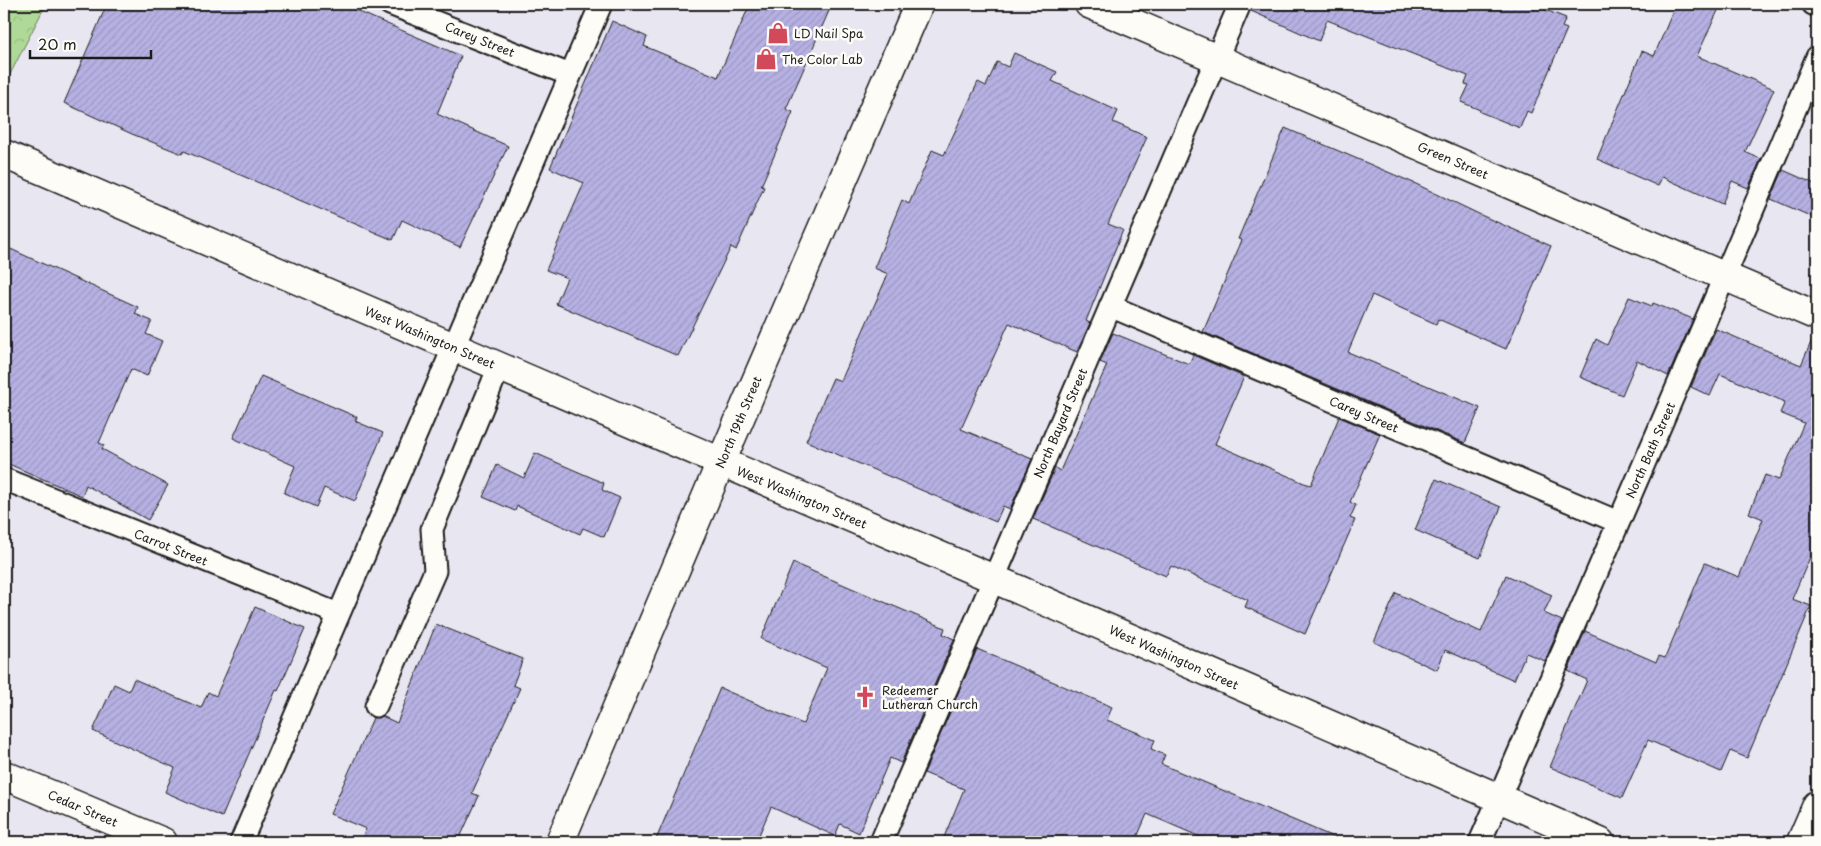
<svg xmlns="http://www.w3.org/2000/svg" width="1821" height="846" font-family="'Playpen Sans',sans-serif">
  <style>
    .forest { fill: url(#forest-crowns); stroke: #667a5a }
    .building { fill: url(#building-hatch); stroke: #1c1c1c }
    .lines { fill: none; stroke-linecap: round; stroke-linejoin: round }
    .lane-casing { stroke: #1c1c1c; stroke-width: 25 }
    .street-casing { stroke: #1c1c1c; stroke-width: 31 }
    .secondary-casing { stroke: #1c1c1c; stroke-width: 31 }
    .lane { stroke: #fdfcf7; stroke-width: 21 }
    .street { stroke: #fdfcf7; stroke-width: 28 }
    .secondary { stroke: #fdfcf7; stroke-width: 28 }
    .labels { text-anchor: middle; dominant-baseline: central; stroke-width: 5; stroke-linejoin: round; paint-order: stroke }
    .poi-label { font-size: 12px; fill: #1c1c1c; stroke: #fdfcf7; text-anchor: start }
    .street-label { font-size: 12px; fill: #1c1c1c; stroke: #fdfcf7 }
  </style>
  <defs>
    <pattern id="forest-crowns" width="20" height="18" patternUnits="userSpaceOnUse" patternTransform="scale(1.25)"><rect width="20" height="18" fill="#afd997"/><path d="M2 6a3 3 0 1 1 6 0M12 15a3 3 0 1 1 6 0" fill="none" stroke="#96ba82"/></pattern>
    <pattern id="building-hatch" width="6" height="6" patternUnits="userSpaceOnUse" patternTransform="scale(1.25)"><rect width="6" height="6" fill="#b6b1e3"/><path d="M-1 1l2-2M0 6l6-6M5 7l2-2" fill="none" stroke="#9c98c2"/></pattern>
  </defs>
  <rect width="100%" height="100%" fill="#e8e6f1"/>
  <filter id="ink" filterUnits="userSpaceOnUse"><feTurbulence type="fractalNoise" baseFrequency=".02" numOctaves="2"/><feDisplacementMap in="SourceGraphic" scale="10" xChannelSelector="R" yChannelSelector="G"/><feConvolveMatrix kernelMatrix="1 2 1 2 8 2 1 2 1" color-interpolation-filters="sRGB"/></filter>
  <g filter="url(#ink)">
    <path class="forest" d="M12,4H46L4,86V23Z"/>
    <path class="building" d="M107,4H341L461,56L437,114L508,146L460,247L402,220L393,240L184,151L182,154L132,134L64,103Z
      M750,4H832L786,109L793,112L761,186L764,187L736,250L731,247L678,356L556,304L567,278L546,270L584,183L550,168L612,21L647,37L644,46L718,77Z
      M1252,4H1543V9L1566,18L1562,27L1567,29L1531,113L1527,111L1520,128L1480,112V110L1461,102L1469,85L1465,84L1468,76L1327,20L1319,41L1251,11Z
      M1676,4H1721L1697,56L1774,89L1745,152L1761,159L1748,188L1732,181L1722,204L1662,177L1658,186L1597,159L1642,51L1654,56Z
      M1014,53L1057,72L1052,81L1118,111L1113,122L1147,137L1108,224L1123,230L1086,321L1090,323L1077,352L1009,323L961,429L1032,459L1010,509L1003,506L996,522L806,441L833,378L841,381L888,274L874,268L902,200L909,204L932,150L944,155L978,82L986,86L997,62L1008,67Z
      M1285,128L1416,184L1483,216L1551,246L1506,349L1438,319L1436,324L1372,295L1348,352L1480,408L1465,443L1203,332L1242,240L1238,239Z
      M1783,170L1817,185V219L1771,199Z
      M4,246L138,307L135,314L152,321L146,334L162,341L147,376L131,369L99,443L104,445L102,449L168,485L148,520L86,485L82,496L4,462Z
      M1629,297L1652,306L1653,303L1693,319L1668,376L1637,360L1622,395L1580,377L1596,339L1607,345Z
      M1716,329L1801,365L1816,331H1817V541L1792,599L1811,606L1747,758L1730,751L1721,772L1648,740L1622,798L1550,767L1587,680L1568,671L1585,631L1656,662L1659,656L1665,658L1705,563L1739,577L1763,519L1749,513L1765,475L1779,480L1804,423L1780,413L1785,402L1720,374L1710,396L1691,387Z
      M1113,333L1189,364L1193,355L1244,377L1215,444L1304,483L1311,485L1339,417L1380,434L1350,502L1356,505L1350,518L1355,520L1305,634L1245,607L1248,600L1171,566L1166,576L1033,519L1055,468L1060,471L1107,365L1100,362Z
      M261,376L357,417L355,421L383,433L355,501L324,488L316,507L284,493L295,466L233,438Z
      M535,453L604,483L602,490L620,498L604,537L583,528L580,534L517,506L515,511L483,497L497,465L524,478Z
      M1436,479L1501,507L1480,558L1415,530Z
      M793,563L945,628L943,634L954,639L901,763L890,758L859,833L840,824L835,836L771,807L756,842H655L720,688L803,724L827,668L761,639Z
      M1506,575L1552,595L1544,613L1562,621L1545,661L1526,653L1514,680L1445,650L1437,670L1374,642L1396,593L1481,632Z
      M255,607L305,629L278,691L276,690L222,817L165,792L175,768L93,731L114,684L129,691L134,679L201,708L208,692L216,696Z
      M436,624L523,659L513,685L520,688L472,793L479,796L458,842H360L366,829L330,814L373,718L382,716L397,723Z
      M977,649L1112,707L1107,720L1155,740L1151,749L1165,755L1161,764L1345,842H1212L1147,814L1135,842H942L964,789L924,773Z"/>
    <g class="lines">
      <g class="lane-casing">
        <path id="lane" d="M390,4L570,75
          M1813,4L1817,6
          M1110,306L1618,522
          M4,479L338,614
          M376,706L435,571L432,529L499,367
          M241,842L601,4
          M881,842L1240,4
          M1480,842C1593,581 1708,320 1817,57"/>
      </g>
      <g class="street-casing">
        <path id="street" d="M1089,4L1817,316
          M4,154L994,579L1600,842
          M4,775L163,842
          M1801,842L1817,805"/>
      </g>
      <g class="secondary-casing">
        <path id="secondary" d="M560,842L721,462L919,4"/>
      </g>
      <use href="#lane" class="lane"/>
      <use href="#street" class="street"/>
      <use href="#secondary" class="secondary"/>
    </g>
  </g>
  <defs>
    <g id="shop-bare" transform="scale(1.725)"><path d="M-5-2.5h2.3a2.7 3.5 0 0 1 5.4 0H5L5.5 6h-11ZM-1.5-2.5h3a1.5 2.3 0 0 0-3 0Z" fill="#d1495b" stroke="#fdfcf7" stroke-width="2.5" paint-order="stroke"/></g>
    <g id="church-bare" transform="scale(1.725)"><path d="M-1.2-6h2.4v3.5h3.3v2.4h-3.3V6h-2.4V-.1h-3.3v-2.4h3.3Z" fill="#d1495b" stroke="#fdfcf7" stroke-width="2.5" paint-order="stroke"/></g>
  </defs>
  <g fill-rule="evenodd">
    <use href="#shop-bare" x="778" y="33"/>
    <use href="#shop-bare" x="766" y="59"/>
    <use href="#church-bare" x="865" y="697"/>
  </g>
  <g class="labels">
    <g class="poi-label">
      <text x="794" y="33">LD Nail Spa</text>
      <text x="782" y="59">The Color Lab</text>
      <text x="882" y="690">Redeemer<tspan x="882" dy="14">Lutheran Church</tspan></text>
    </g>
    <g class="street-label">
      <text transform="translate(480 39) rotate(22)">Carey Street</text>
      <text transform="translate(1453 160) rotate(23)">Green Street</text>
      <text transform="translate(430 337) rotate(23)">West Washington Street</text>
      <text transform="translate(1364 414) rotate(23)">Carey Street</text>
      <text transform="translate(738 422) rotate(-67)">North 19th Street</text>
      <text transform="translate(1060 423) rotate(-67)">North Bayard Street</text>
      <text transform="translate(1650 450) rotate(-66)">North Bath Street</text>
      <text transform="translate(802 497) rotate(23)">West Washington Street</text>
      <text transform="translate(171 547) rotate(22)">Carrot Street</text>
      <text transform="translate(1174 657) rotate(24)">West Washington Street</text>
      <text transform="translate(83 808) rotate(23)">Cedar Street</text>
    </g>
  </g>
  <rect width="1821" height="846" fill="none" stroke="#fdfcf7" stroke-width="20"/>
  <rect x="10" y="10" width="1801" height="826" fill="none" stroke="#1c1c1c" stroke-width="2" filter="url(#ink)"/>
  <path d="M30 50v8h121v-8" fill="none" stroke="#1c1c1c" stroke-width="2.5"/>
  <text x="38" y="50" font-size="15" fill="#1c1c1c" stroke="#fdfcf7" stroke-width="4" paint-order="stroke">20 m</text>
</svg>
